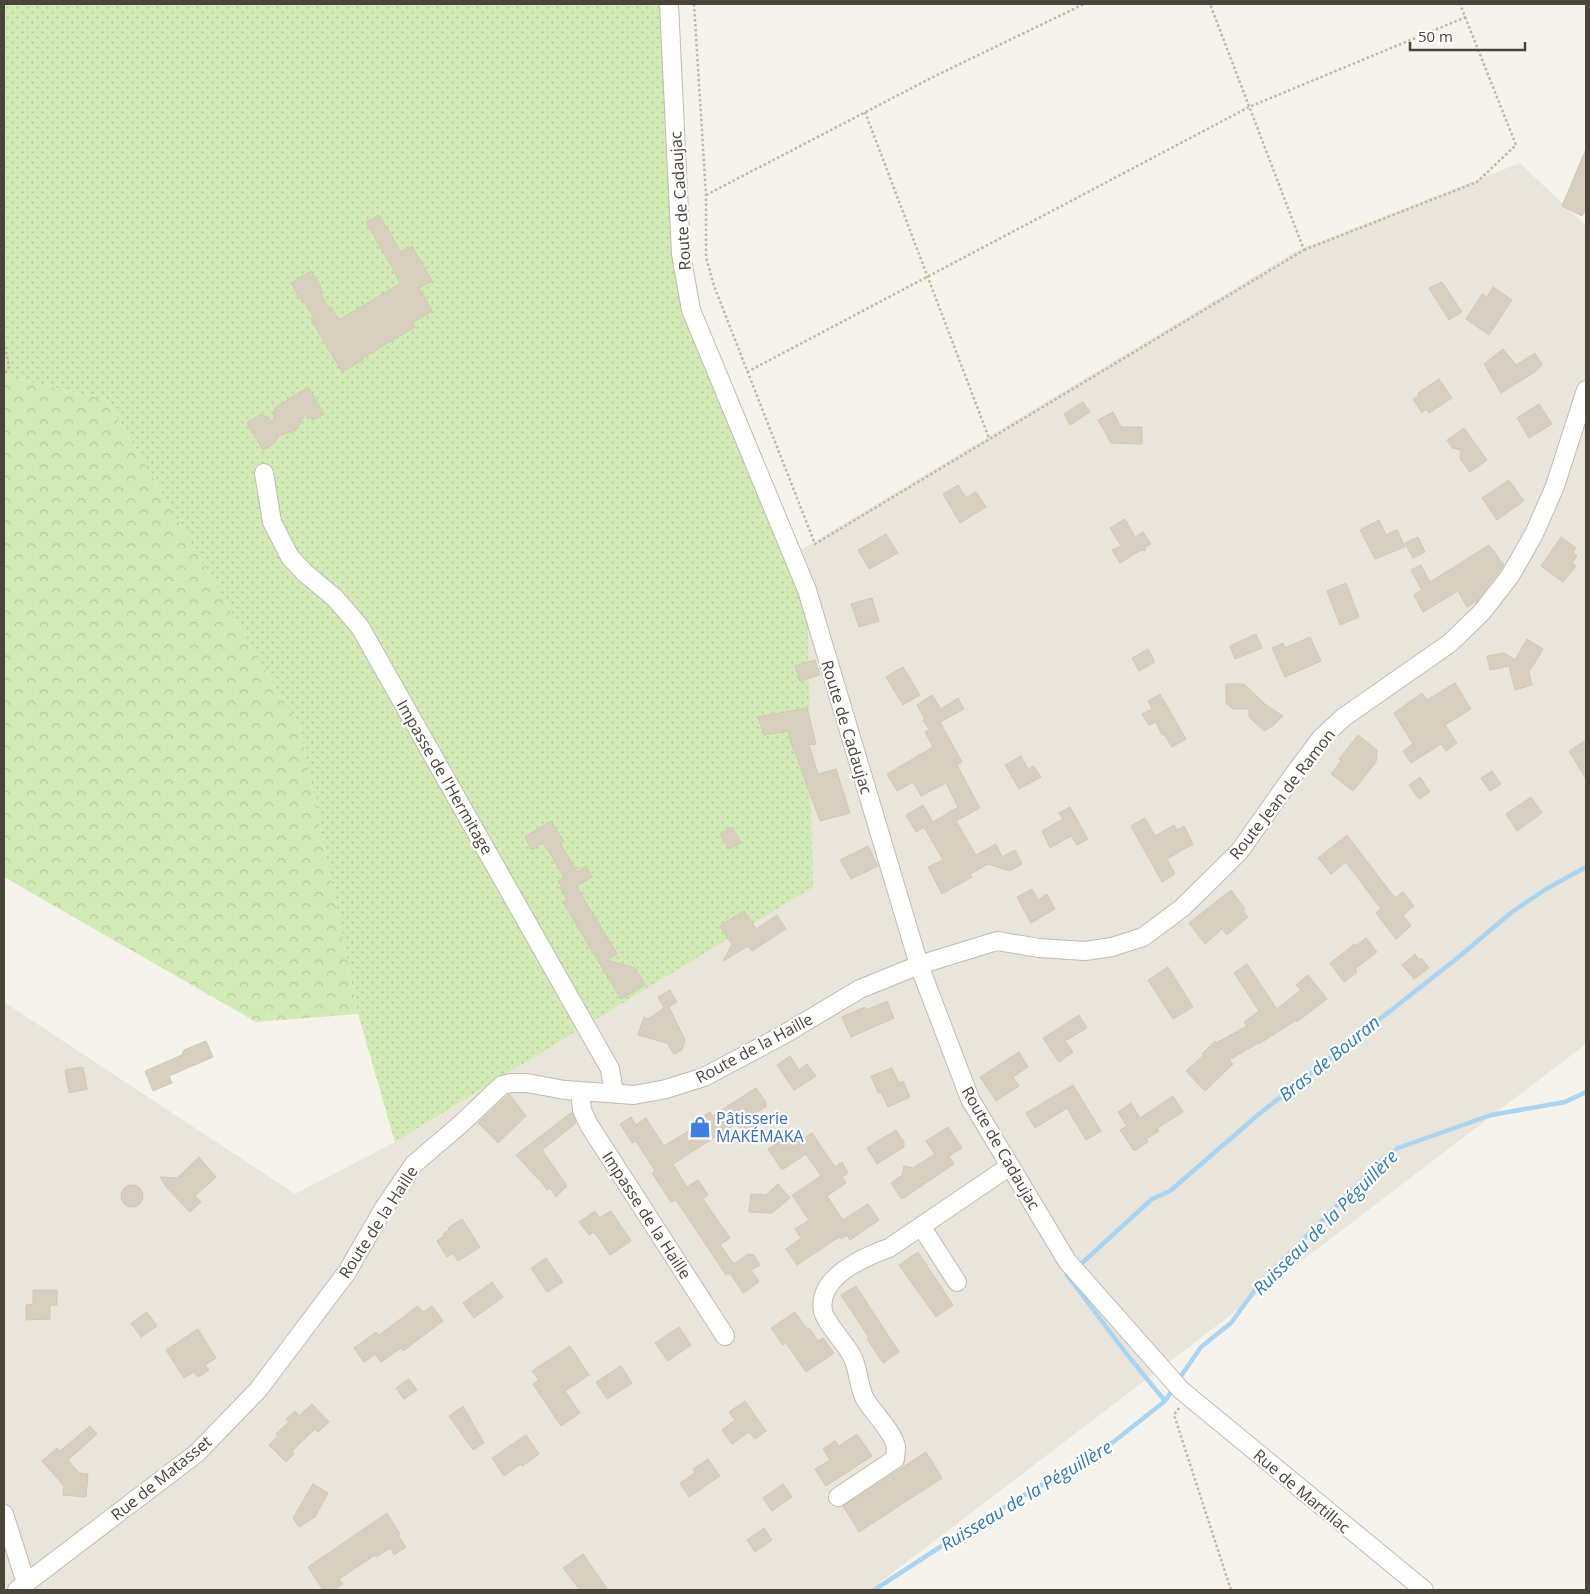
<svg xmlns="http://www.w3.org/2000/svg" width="1590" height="1594" font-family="'Open Sans',sans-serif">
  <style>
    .residential { fill: #eae5da }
    .grass { fill: url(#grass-dots) }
    .forest { fill: url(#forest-crowns) }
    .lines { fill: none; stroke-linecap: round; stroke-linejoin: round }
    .stream { stroke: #a9d4f2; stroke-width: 4.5 }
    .building { fill: #d8cfc1; stroke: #d3c7b4 }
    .minor-casing { stroke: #c2bbae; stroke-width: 20 }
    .path { stroke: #c4b79f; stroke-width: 2.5; stroke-dasharray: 2.5 2.5; stroke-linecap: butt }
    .minor { stroke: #fff; stroke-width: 18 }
    .labels { text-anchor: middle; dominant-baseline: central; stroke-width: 4.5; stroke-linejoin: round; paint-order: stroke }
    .street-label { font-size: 16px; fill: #4b4439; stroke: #fff }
    .shop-label { font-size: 16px; fill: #366cbe; stroke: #fff; text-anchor: start }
    .water-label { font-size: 18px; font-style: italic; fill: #2e7ab2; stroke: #fff }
  </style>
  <defs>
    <pattern id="grass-dots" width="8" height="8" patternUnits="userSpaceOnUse" patternTransform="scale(1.25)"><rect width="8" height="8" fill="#d2eab5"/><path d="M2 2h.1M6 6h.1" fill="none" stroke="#b6ca9c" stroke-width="1.8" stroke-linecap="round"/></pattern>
    <pattern id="forest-crowns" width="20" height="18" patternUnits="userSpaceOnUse" patternTransform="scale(1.25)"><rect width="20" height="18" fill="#d2eab5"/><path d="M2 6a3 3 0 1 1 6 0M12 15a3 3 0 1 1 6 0" fill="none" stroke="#b6ca9c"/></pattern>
  </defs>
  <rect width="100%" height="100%" fill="#f6f3ec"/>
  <path class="residential" d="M1520,163L1586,226V1044L870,1590H4V1002L295,1194L395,1142L792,555L1298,250Z"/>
  <path class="grass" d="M4,4H669L691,310L807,590L813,887L395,1142L358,1014L300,729L107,400L4,376Z"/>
  <path class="forest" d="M4,376L107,400L300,729L358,1014L256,1022L4,877Z"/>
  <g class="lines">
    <path class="stream" d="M1082,1263L1152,1199L1170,1191L1259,1114L1455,960L1512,912L1546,889L1586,867
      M1067,1275L1129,1357L1165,1401
      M1181,1376L1201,1347L1231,1323L1260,1283L1384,1158L1398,1148L1491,1115L1565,1102L1586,1092
      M874,1590L971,1527L1112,1443L1165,1401L1171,1392"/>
  </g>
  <path class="building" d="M1586,149V209L1582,216L1562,206Z
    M379,215L401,252L412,246L432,281L419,288L432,311L412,323L415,327L362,358L363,360L342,372L311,319L313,316L304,301L302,302L291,283L311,271L322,290L320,293L328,307L332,308L339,320L401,283L366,222Z
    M1442,282L1462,312L1449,320L1429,288Z
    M1493,287L1512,300L1489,335L1466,319L1482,294L1487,297Z
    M1503,349L1516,365L1535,353L1542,365L1535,372L1501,393L1484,364Z
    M1439,379L1452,398L1429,413L1426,409L1422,413L1413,399L1419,396L1418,393Z
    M308,387L324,414L313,420L305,415L296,430L277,436L275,443L263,450L247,423L261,414L273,422L275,408Z
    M1083,402L1090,412L1070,425L1064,414Z
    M1539,404L1552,424L1529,438L1517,418Z
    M1113,412L1121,427H1142V444L1111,443L1098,420Z
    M1464,428L1487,460L1470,472L1460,459L1461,450L1452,448L1447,440Z
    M1509,480L1524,501L1497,520L1482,498Z
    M958,485L966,498L976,492L986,507L960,523L943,494Z
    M1125,519L1135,537L1143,532L1151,544L1145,547V551L1141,550L1120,563L1112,550L1121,546L1110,528Z
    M1379,520L1386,535L1397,530L1405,547L1375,559L1360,530Z
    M886,534L898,553L869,569L858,550Z
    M1418,537L1425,552L1413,558L1405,543Z
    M1561,537L1576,548L1573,552L1577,556L1572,563L1576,566L1563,582L1541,566Z
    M1489,545L1504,565L1477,601L1467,607L1458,591L1423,612L1414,595L1422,590L1411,570L1421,565L1430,582Z
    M1346,583L1359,617L1340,625L1327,591Z
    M872,598L879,621L859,627L851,604Z
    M1256,634L1262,648L1235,659L1230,646Z
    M1310,637L1321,661L1285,677L1272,648L1283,643L1285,648Z
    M1527,639L1543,649L1529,672L1532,685L1515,690L1509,666L1490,670L1487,656L1504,653L1515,660Z
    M1148,649L1155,662L1139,671L1132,658Z
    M815,660L820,675L800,681L795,666Z
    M903,667L920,695L903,705L886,677Z
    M1455,683L1471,709L1445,725L1457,743L1446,751L1441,744L1411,763L1403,751L1413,744L1394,713L1422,693L1427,700Z
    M1226,684H1244L1266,705L1283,716L1274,725L1264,731L1249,717V709H1233L1226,703Z
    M1160,694L1186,739L1172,747L1164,734L1162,735L1156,722L1149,725L1142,714L1152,709L1148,701Z
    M932,695L941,709L958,698L964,709L940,722L962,762L957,765L980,808L956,821L976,855L996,844L1002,857L1015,850L1022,864L1010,871L988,864L970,874L972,877L942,894L928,867L943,860L924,827L916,832L906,815L923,805L933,822L958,807L946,783L921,796L913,782L897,791L887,774L933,747L925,732L931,728L930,727L928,728L923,720L925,719L917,705Z
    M807,708L816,744L809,745L818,774L836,769L850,813L820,821L794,749H793L788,731L764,735L758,717Z
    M1358,735L1377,750L1376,762L1353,791L1331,774L1341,761L1339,759Z
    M1586,740V779L1569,751Z
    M1021,756L1028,769L1034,766L1041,777L1019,789L1005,765Z
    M1492,771L1501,784L1490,791L1481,778Z
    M1420,777L1430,792L1419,799L1409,785Z
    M1531,797L1542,813L1517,831L1506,814Z
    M1070,807L1088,839L1077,845L1071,836L1050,848L1042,831L1063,819L1059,813Z
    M1145,818L1155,836L1174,825L1177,830L1184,826L1193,844L1167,859L1175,874L1162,882L1131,826Z
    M551,821L564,842L561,844L577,872L586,866L592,877L576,886L617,954L606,960L635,968L645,985L621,999L563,902L567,900L560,887L561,886L558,881L564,878L549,851L543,843L532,850L525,837Z
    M732,827L741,843L729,849L720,834Z
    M1347,835L1395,898L1403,892L1414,906L1403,915L1411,926L1396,939L1376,913L1381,909L1346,862L1331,874L1318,858Z
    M868,846L878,866L851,879L840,860Z
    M1032,889L1038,900L1047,894L1055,909L1031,923L1017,897Z
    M1231,890L1245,909L1243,911L1248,917L1227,935L1222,929L1205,944L1189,923Z
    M744,911L756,929L777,915L786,929L752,951L748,946L723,961L732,944L720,926Z
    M1366,938L1377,952L1355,969L1357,972L1344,982L1330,963L1355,944L1356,946Z
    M1415,954L1419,960L1421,958L1429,968L1414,979L1402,965Z
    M1247,964L1277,1009L1301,990L1296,985L1308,975L1327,999L1297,1022L1296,1020L1259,1044L1258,1043L1229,1060L1233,1064L1205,1091L1186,1071L1204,1055L1202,1054L1215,1041L1216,1043L1247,1026L1244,1022L1259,1011L1234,973Z
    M1168,967L1193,1007L1173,1019L1148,980Z
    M670,990L677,1002L669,1007L685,1040L682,1050L674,1054L667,1043L638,1035L644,1017L648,1019L664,1008L658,997Z
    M887,1001L894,1018L851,1037L842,1017L865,1007L866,1010Z
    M1079,1015L1087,1028L1065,1041L1073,1052L1059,1062L1043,1038Z
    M206,1041L213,1057L169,1076L172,1083L153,1091L145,1071L182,1055L184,1050Z
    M1019,1052L1028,1067L1013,1077L1019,1086L996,1101L980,1077Z
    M790,1056L799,1070L807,1064L816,1076L794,1090L777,1065Z
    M83,1067L87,1089L69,1093L65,1070Z
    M892,1068L899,1083L903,1081L910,1097L888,1107L881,1092L878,1093L871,1076Z
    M1073,1085L1101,1131L1086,1140L1067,1108L1035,1128L1026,1113Z
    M756,1088L766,1102V1107L753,1115L757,1123L743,1132L737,1123L673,1164L687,1187L698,1180L708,1195L703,1199L730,1238L720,1245L734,1264L748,1254L754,1255L760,1265L751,1270L759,1282L743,1293L730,1273L726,1275L676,1200L671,1202L652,1173L655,1171L636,1141L632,1143L620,1124L631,1117L636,1125L646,1118L664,1146L700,1124L697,1120L710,1112L712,1116Z
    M509,1094L526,1116L498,1143L478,1123Z
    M1173,1096L1183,1112L1157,1128L1159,1131L1146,1139L1148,1142L1134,1151L1120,1130L1127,1126L1118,1112L1131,1103L1140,1118Z
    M572,1112L576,1123L542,1150L567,1186L556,1197L550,1188L547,1190L539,1178L538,1179L516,1155Z
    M948,1127L962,1148L949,1156L954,1164L902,1199L891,1183L902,1175L904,1166L913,1168L935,1154L926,1141Z
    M896,1130L904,1142V1147L877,1164L867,1148Z
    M793,1133L798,1142L812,1133L835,1167L842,1162L848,1173L842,1177L846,1183L827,1196L843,1220L868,1204L879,1220L850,1240L847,1235L841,1239L839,1237L797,1265L786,1249L801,1238L795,1229L809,1220L792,1195L821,1176L806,1154L782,1170L768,1149Z
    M199,1157L216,1177L195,1196L201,1202L190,1212L166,1187L160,1177L177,1178Z
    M778,1184L790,1198L772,1213L749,1212L751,1194L766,1195Z
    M121 1196a11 11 0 1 1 22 0a11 11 0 1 1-22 0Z
    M595,1211L599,1218L611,1211L631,1241L610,1255L594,1232L589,1235L579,1222Z
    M462,1219L480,1247L458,1261L453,1253L447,1257L437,1241L444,1236L443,1234L449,1230L448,1228Z
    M918,1252L953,1305L936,1317L899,1265Z
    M546,1258L563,1282L547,1292L531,1268Z
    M492,1282L503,1297L474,1318L463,1303Z
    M856,1286L899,1352L883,1363L867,1339L869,1338L841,1295Z
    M33,1290H57V1305H50V1319L26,1320V1305L33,1304Z
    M418,1306L423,1312L432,1306L443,1321L403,1351L401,1348L381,1362L375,1354L364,1362L354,1348L376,1332L379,1335Z
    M147,1312L157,1326L141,1337L131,1323Z
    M795,1312L807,1329L809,1328L818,1341L823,1338L834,1353L806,1372L786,1343L783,1345L771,1328Z
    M679,1327L691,1345L668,1361L655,1343Z
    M198,1329L216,1358L205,1365L209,1370L198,1377L194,1372L184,1378L166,1350Z
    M570,1346L589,1375L565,1391L580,1413L561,1426L533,1384L539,1380L532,1371Z
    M621,1366L632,1383L607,1399L596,1382Z
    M409,1379L417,1390L404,1399L396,1388Z
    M745,1401L766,1431L755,1439L749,1432L732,1444L722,1430L735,1420L729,1412Z
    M312,1404L329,1422L318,1432L315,1429L292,1451L294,1454L286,1462L269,1445L278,1436L276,1434L289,1422L286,1419L295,1411L299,1416Z
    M463,1406L484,1443L473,1450L449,1416Z
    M90,1426L97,1434L68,1460L79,1473L88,1474L86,1497L63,1495L64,1486L42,1461L57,1448L60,1451Z
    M857,1434L872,1456L826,1486L815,1469L830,1460L823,1449L835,1441L839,1446Z
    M526,1435L539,1454L522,1466L521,1464L504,1476L492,1458Z
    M926,1452L942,1478L859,1532L843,1506Z
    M708,1459L720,1476L689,1497L680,1483L695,1473L693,1469Z
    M313,1484L328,1493L315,1517L299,1527L293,1518Z
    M783,1484L792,1497L772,1511L763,1498Z
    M387,1513L400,1534L398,1535L406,1547L394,1555L391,1548L376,1557L375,1555L339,1579L343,1584L334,1590H323L308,1567Z
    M764,1528L772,1540L755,1552L747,1540Z
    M583,1554L608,1590H580L563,1568Z"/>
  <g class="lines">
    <g class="minor-casing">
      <path id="minor" d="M669,4L681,254L691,310L807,590L919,965L970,1099L1067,1261L1181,1390L1424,1590
        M264,473L272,522L290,557L305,573L335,598L360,627L610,1069L614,1093
        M580,1091L582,1110L589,1125L725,1336
        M921,1226L957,1282
        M838,1497L895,1459C895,1455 896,1451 896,1447C893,1431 873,1413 865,1399C858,1386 859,1369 852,1356C846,1344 825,1322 823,1311C817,1277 864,1257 889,1248L1010,1166
        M4,1514L26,1583
        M17,1590L197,1453L258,1390L347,1272L384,1208L414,1164L462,1123L502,1085L511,1083H527L565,1090L634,1095L666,1089L704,1077L783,1035L860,989L919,965L997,941L1039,948L1085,951L1112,947L1143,937L1182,908L1239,852L1292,777L1321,738L1344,717L1450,643L1482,612L1510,576L1534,534L1555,486L1586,390"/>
    </g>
    <path class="path" d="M694,4L706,195V257L714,286L815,544L1304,250L1210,4
      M865,112L989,438
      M706,195L933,77L1084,4
      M1304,250L1477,182L1516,145L1460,4
      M4,342L9,367L4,376
      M747,372L1249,107L1466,17
      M1179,1408L1174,1415L1231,1590"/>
    <use href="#minor" class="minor"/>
  </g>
  <defs>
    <g id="shop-bare" transform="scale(1.725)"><path d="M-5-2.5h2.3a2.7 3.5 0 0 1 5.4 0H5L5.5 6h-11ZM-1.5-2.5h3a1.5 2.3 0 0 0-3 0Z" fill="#3f7fe0" stroke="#fff" stroke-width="2.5" paint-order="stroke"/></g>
  </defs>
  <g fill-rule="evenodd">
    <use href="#shop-bare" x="700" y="1127"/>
  </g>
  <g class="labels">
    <g class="street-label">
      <text transform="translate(680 201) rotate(-94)">Route de Cadaujac</text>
      <text transform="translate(847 727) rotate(73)">Route de Cadaujac</text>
      <text transform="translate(445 777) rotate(60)">Impasse de l'Hermitage</text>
      <text transform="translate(1282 794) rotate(-52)">Route Jean de Ramon</text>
      <text transform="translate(754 1048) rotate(-28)">Route de la Haille</text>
      <text transform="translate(1001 1148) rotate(60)">Route de Cadaujac</text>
      <text transform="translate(647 1215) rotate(57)">Impasse de la Haille</text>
      <text transform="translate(378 1222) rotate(-57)">Route de la Haille</text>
      <text transform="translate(161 1478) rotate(-39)">Rue de Matasset</text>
      <text transform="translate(1302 1491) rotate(40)">Rue de Martillac</text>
    </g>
    <g class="shop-label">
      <text x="716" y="1118">Pâtisserie<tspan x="716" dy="18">MAKÉMAKA</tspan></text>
    </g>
    <g class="water-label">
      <text transform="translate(1329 1058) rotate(-39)">Bras de Bouran</text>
      <text transform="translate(1325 1222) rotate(-45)">Ruisseau de la Péguillère</text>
      <text transform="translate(1026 1495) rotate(-31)">Ruisseau de la Péguillère</text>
    </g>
  </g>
  <rect width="1590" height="1594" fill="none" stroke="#4b4439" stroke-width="10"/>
  <path d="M1410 42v8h115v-8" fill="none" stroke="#4b4439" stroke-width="2.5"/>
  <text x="1418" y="42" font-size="15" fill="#4b4439" stroke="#ffffff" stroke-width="4" paint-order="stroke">50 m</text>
</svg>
